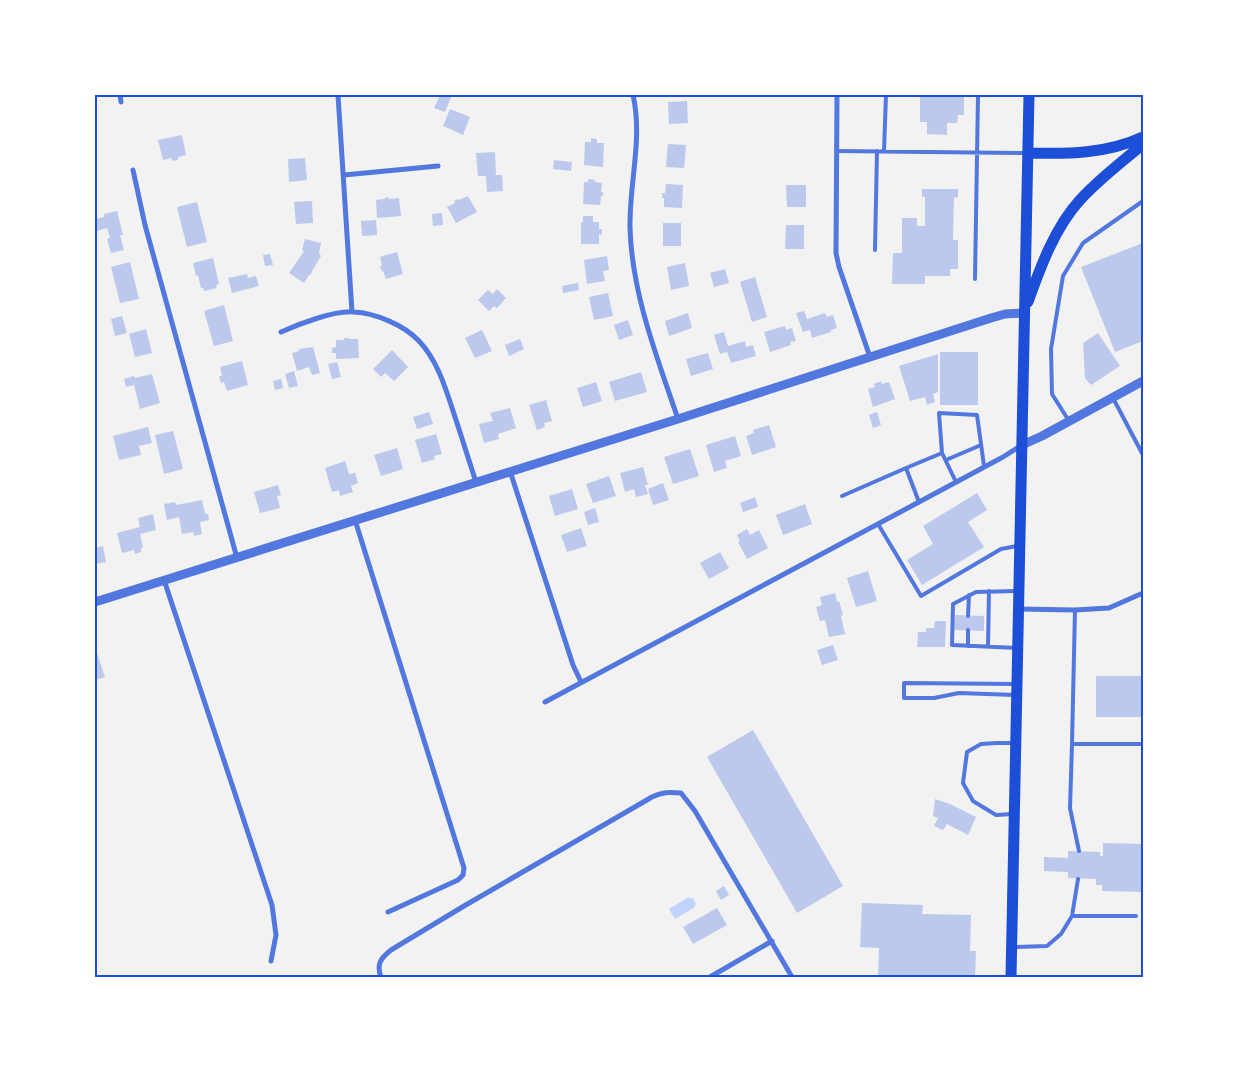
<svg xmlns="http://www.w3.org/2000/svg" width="1238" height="1072" font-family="'Noto Sans',sans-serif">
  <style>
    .water { fill: #bfd3fe }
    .building { fill: #bdc9ec }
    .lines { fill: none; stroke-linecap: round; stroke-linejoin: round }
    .service { stroke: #5277de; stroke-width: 4 }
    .minor { stroke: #5277de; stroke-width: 5 }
    .tertiary { stroke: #5277de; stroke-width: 9 }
    .primary { stroke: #1d4ed8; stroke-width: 11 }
    .neatline { fill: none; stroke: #1d4ed8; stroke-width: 2 }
  </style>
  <rect width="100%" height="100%" fill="#f2f2f2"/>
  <path class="water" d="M689,897L691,899L693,898L696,904L694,906L695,907L675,919L669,909Z"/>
  <path class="building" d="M440,95H447L451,97L445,112L434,108Z
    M920,95H964V115H958L957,123H947V135L927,134V122H920Z
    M687,101L688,123L669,124L668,102Z
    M450,109L470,117L463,135L443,126Z
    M182,135L186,155L178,157V160L172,161V158L163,160L158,140Z
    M591,138L597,139V143H604L603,167L584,165L585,142H591Z
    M668,144L686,145L684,168L666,167Z
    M495,152L496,175H502L503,191L487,192L486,176H478L476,153Z
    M305,158L307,180L289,182L288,159Z
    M554,160L572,162L571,171L553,169Z
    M588,179L595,180V182L602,183L601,192H603V196H601L600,205L583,204L584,182H588Z
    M666,184L683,185L682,208L664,207V198H662V193H665Z
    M786,185H806V207H787Z
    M922,189H958V197L954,198L953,240H958V269H950V276H925V284H892L893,253H902V218H917V226H925V197H922Z
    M468,196L477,212L456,223L447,207L455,203L454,201L458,199L459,200Z
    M388,197L389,199L399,198L401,216L377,218L376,200L384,199L385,198Z
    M312,201L313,223L296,224L294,202Z
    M197,202L207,242L187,247L177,207Z
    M117,211L123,235H120L124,250L111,253L107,239L110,238L107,228L97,231L95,219L104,217V214Z
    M442,213L443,225L433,226L432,214Z
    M583,216H593V222H599V229H602V235L599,234V244H581V222H583Z
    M376,220L377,235L362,236L361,221Z
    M663,223H681V246H663Z
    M786,225H804V249H785Z
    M305,239L321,243L319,253L321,256L312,271V272L310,275H309L304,283L289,273L304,251L302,250Z
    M1143,243V341L1115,352L1081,267Z
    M397,252L403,274L386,279L383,271L382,272L380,266H382L380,257Z
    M270,254L273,265L265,266L263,255Z
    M607,256L609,270L603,271L605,281L587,284L584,260Z
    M213,258L219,284L216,285L217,288L204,291L203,288H201L198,275L196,276L193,263Z
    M130,262L139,299L120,303L111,267Z
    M685,263L689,286L671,290L667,267Z
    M725,269L729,283L714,287L710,273Z
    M247,274L248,278L256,276L259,286L232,293L228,278Z
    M755,277L767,317L752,322L740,282Z
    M578,283L579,290L563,293L562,286Z
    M497,289L506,298L497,308L494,306L489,311L478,300L488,290L493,294Z
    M608,293L613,316L594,320L589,297Z
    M224,305L233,341L214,346L204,311Z
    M804,311L807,319L825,313L827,317L833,315L837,328L831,330V332L812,338L810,330L803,332L796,313Z
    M688,313L692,328L669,336L665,321Z
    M122,316L127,333L115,336L111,319Z
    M628,320L633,335L619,340L614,325Z
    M785,326L786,330L792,328L796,341L790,342L791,345L770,352L764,332Z
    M146,329L152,353L135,357L129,334Z
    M482,330L492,351L475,358L465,338Z
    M724,332L728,346L745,341L746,347L753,345L756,356L731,363L727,352L720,354L714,335Z
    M1098,333L1120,366L1091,385L1085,378L1083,343Z
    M344,338H349V339H358L359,358L336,359V353H332V348L336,347V340H344Z
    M520,339L524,349L509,356L505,345Z
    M313,347L320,373L312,375L309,367L297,371L292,353L299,351V349Z
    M392,350L408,367L394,381L385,373L381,377L373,369Z
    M940,352H978V405H940Z
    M708,353L713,369L691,376L686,359Z
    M938,354V392L933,394L935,402L927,405L925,397L910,401L899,366Z
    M242,361L248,385L227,391L224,382L221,383L219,376H222L220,367Z
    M337,362L341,377L332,379L328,364Z
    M294,371L298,386L289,388L285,374Z
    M641,372L647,392L615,401L609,382Z
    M152,374L160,403L140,409L134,385L126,387L124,379L134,376L135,378Z
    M281,379L283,388L275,390L273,381Z
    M881,381L882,384L889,382L895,399L873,407L868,389L875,387L874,384Z
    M596,382L602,401L583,407L577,388Z
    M546,400L552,421L544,423L545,427L537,430L529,405Z
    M510,408L516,428L498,434L499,439L484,443L479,424L493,421L490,413Z
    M429,412L433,424L417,429L413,417Z
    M877,412L881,425L873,428L869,415Z
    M769,425L776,447L752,455L746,436L754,433L753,430Z
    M148,427L152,443L139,446L141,455L119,460L113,436Z
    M173,431L183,469L164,474L155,435Z
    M436,434L442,454L434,456L435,459L422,463L415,440Z
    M735,436L741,456L725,461L727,468L714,472L706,445Z
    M397,448L403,469L381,476L374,455Z
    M690,449L699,476L673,484L664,457Z
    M345,461L349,474L355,473L358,483L351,486L353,492L340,496L339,490L332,492L325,468Z
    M643,467L648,485H645L648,494L636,497L634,489L625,492L620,473Z
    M609,476L616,496L593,503L586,484Z
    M663,483L669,500L653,505L648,489Z
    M278,485L281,495L277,496L280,508L260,513L254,492Z
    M572,489L578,509L555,516L549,496Z
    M977,493L987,510L968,522L984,547L922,585L907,560L933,544L923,526Z
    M755,497L758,507L743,512L740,503Z
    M202,500L205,514H208L209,520L200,522L202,534L194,536L193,532L182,534L179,517L167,520L164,504L175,502L176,505Z
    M805,504L812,524L783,535L776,515Z
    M595,508L599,522L588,525L584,512Z
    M153,514L156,530L140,534L143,548H141V552L135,554L134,550L122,553L117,533L140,527L138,518Z
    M581,528L587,546L567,552L561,535Z
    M747,529L750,535L759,530L768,548L747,559L738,542L740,541L737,535Z
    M103,546L106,562L95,564V548Z
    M720,552L729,568L709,579L700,563Z
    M868,571L877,601L856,607L847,578Z
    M835,593L837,602L839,601L843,615L841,616L845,634L829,637L825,620L820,621L816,607L822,605L820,597Z
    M955,615L984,616V631L954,630Z
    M935,621H946L945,647H917L918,632H926V628H934Z
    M833,645L838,660L822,665L817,650Z
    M95,647L105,677L95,680Z
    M1096,676H1142V679H1143V717H1096Z
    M753,730L843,886L797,913L707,757Z
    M935,799L950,804L976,817L968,835L947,824L943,830L934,826L938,818L933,816Z
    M1103,843L1143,844V892L1102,891V885H1096V879L1068,878V872L1044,871V857L1068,858V851L1100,852V856H1103Z
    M724,886L729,895L721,900L716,891Z
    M862,903L923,905L922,914L971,915L970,951H976L975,977H878L879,948L860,947Z
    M717,908L727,925L693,944L683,927Z"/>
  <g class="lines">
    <path class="service" d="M837,151L1026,153
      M884,151L886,95
      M875,250L877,151
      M975,279L978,95
      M1113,398L1143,455
      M1069,421L1052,394L1051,349L1063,276L1083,243L1143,201
      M946,460L981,445
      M906,468L942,453
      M956,482L942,453L939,413L977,415L984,466
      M842,496L906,468L919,502
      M878,524L921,596L1001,549L1017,546
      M1017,591L976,592L953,604L952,645L1017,648
      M1075,610L1072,744H1143
      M968,616L969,595
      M968,646V630
      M988,646L989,591
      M1015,695L959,693L934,698H904V683L1015,684
      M1072,744L1070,808L1079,851
      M1013,814L996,815L973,801L963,783L967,752L981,744L997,743H1014
      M1072,916H1136
      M1014,947L1047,946L1061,934L1072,916L1078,879"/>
    <path class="minor" d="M120,95L121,102
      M338,95L352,312
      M633,95C643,139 629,184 630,228C632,294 657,357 678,419
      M837,95L836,253L839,267L870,357
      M133,170L145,225L237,558
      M344,175L438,166
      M281,332C299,324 335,310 354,312C375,313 404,325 419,341C439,362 447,393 456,420C463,441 469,461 476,482
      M510,471L573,665L581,682
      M355,520L464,868L463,875L458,880L388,912
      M164,580L272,905L276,935L271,961
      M1019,609L1075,610L1109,608L1143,593
      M545,702L919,502L1003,457L1022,445
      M381,977C376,964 381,958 391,950L464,906L652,797C663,792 668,792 681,793L695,811L792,977
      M710,977L772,941"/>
    <path class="tertiary" d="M1022,445L1042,436L1143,381
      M95,602L678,419L991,318L1005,314L1025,313"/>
    <path class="primary" d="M1028,153C1068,154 1106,154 1143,137
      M1028,302C1040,268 1055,227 1080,200C1099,179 1122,162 1143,144
      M1011,977L1029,95"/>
  </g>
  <rect width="1238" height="1072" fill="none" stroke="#ffffff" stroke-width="192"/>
  <rect x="96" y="96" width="1046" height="880" class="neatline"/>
</svg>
